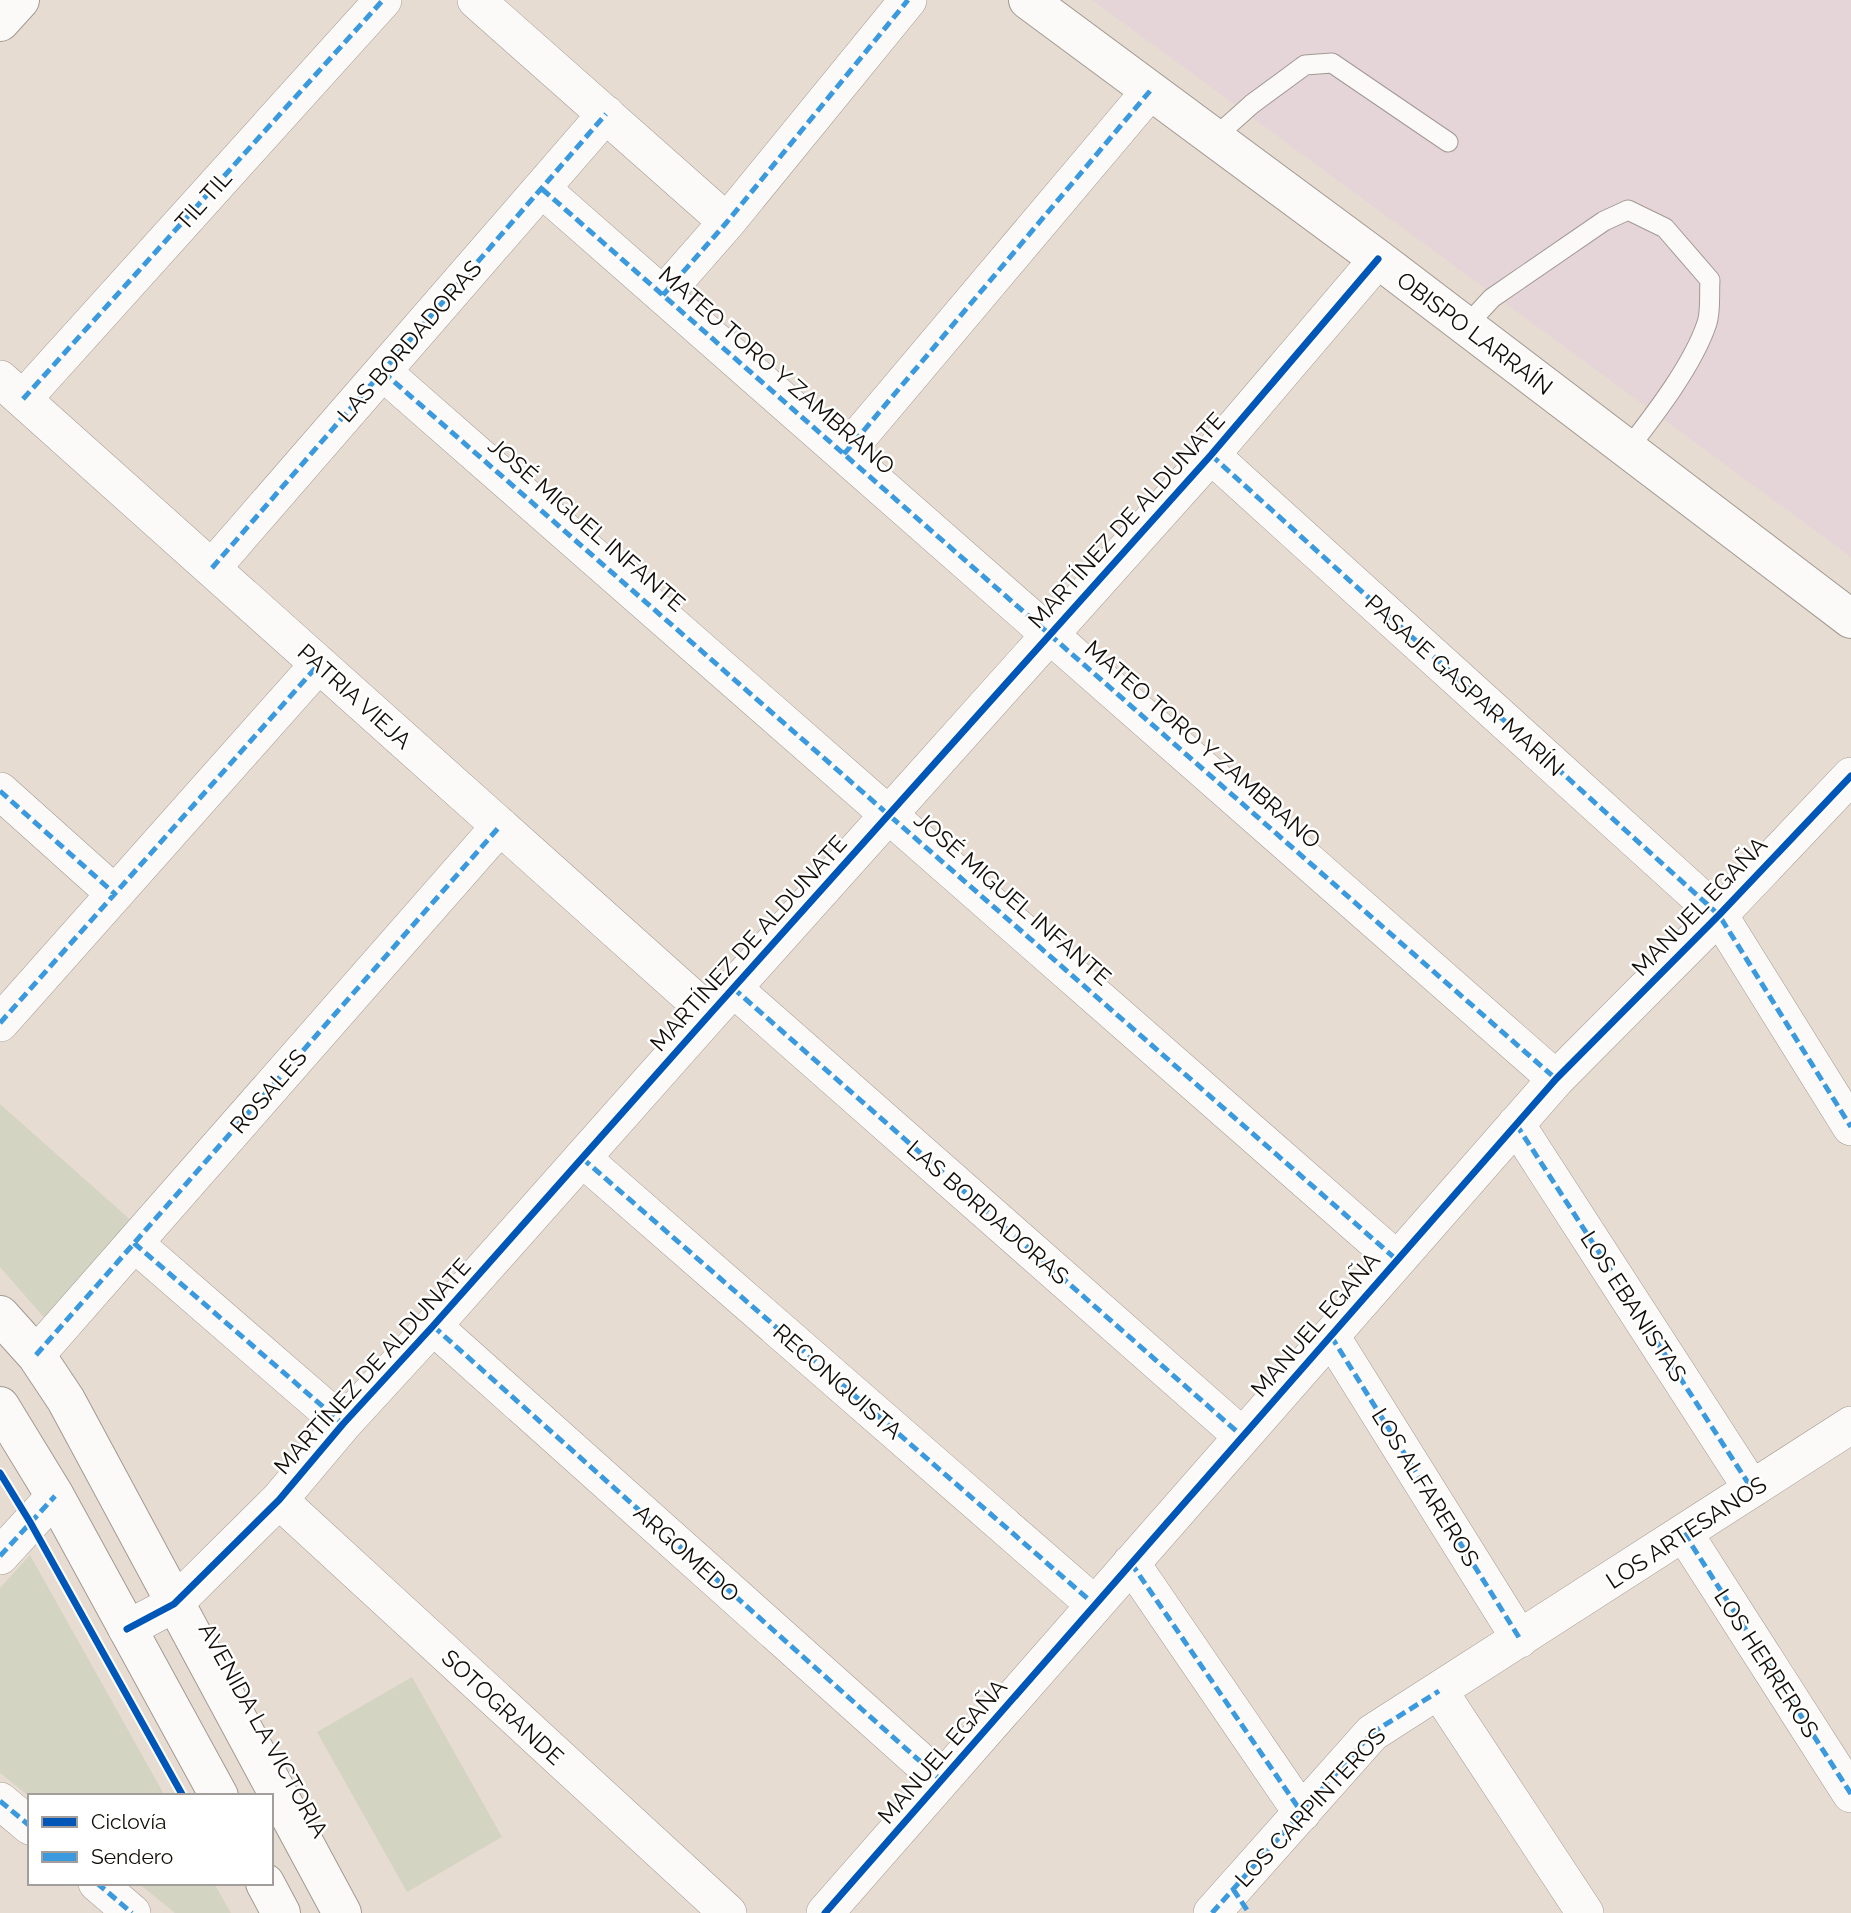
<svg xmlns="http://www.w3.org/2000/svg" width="1851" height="1913" font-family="Raleway,sans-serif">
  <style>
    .industrial { fill: #e5d5d8 }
    .green { fill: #d3d4c2 }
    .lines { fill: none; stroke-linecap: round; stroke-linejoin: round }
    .service-casing { stroke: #a29a92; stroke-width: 21 }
    .minor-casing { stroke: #a29a92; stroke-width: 38 }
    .tertiary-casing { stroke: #a29a92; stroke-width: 40 }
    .secondary-casing { stroke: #a29a92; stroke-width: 40 }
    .service { stroke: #fbfaf8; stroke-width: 19 }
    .minor { stroke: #fbfaf8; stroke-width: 37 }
    .tertiary { stroke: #fbfaf8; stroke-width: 38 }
    .secondary { stroke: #fbfaf8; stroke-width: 38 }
    .quiet { stroke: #3b99dd; stroke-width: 5; stroke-dasharray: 10 5; stroke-linecap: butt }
    .cycleway-casing { stroke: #fff; stroke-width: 11 }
    .cycleway { stroke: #0057b8; stroke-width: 7 }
    .labels { text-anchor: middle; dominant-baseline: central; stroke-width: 5; stroke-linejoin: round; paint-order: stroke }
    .street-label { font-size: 23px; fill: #130d07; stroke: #fff }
  </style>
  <rect width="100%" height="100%" fill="#e7dcd1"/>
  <path class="industrial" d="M1092,0H1851V557Z"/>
  <path class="green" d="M0,1104L134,1223L47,1321L0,1267Z
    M30,1555L165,1796L30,1797L0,1773V1588Z
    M412,1677L502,1837L407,1892L317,1732Z
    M138,1883H214L231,1913H175Z"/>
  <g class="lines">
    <g class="service-casing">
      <path id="service" d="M1214,138L1252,104L1305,65L1332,63L1448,142
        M1466,326L1492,298L1604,221L1628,210L1665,228L1710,280C1709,293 1711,311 1707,323C1693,365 1655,414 1628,449"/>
    </g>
    <g class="minor-casing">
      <path id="minor" d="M476,0L727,222
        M542,189L1556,1079
        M663,295L727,222L908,0
        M383,372L1397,1260
        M0,379L710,1014
        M23,399L383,0
        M844,454L1150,91
        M1211,455L1719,915L1851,1127
        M212,568L606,114
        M0,791L115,894
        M733,988L1242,1436
        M0,1023L319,664
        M1516,1124L1752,1489
        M582,1158L1095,1605
        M134,1243L343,1424
        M433,1326L941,1780
        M1331,1336L1520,1639
        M36,1355L500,826
        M279,1500L728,1913
        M1684,1533L1851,1794
        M0,1556L55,1496
        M1131,1563L1302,1813
        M127,1629L174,1604L279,1500L343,1424L433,1326L710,1014L1211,455L1378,259
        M1439,1691L1585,1913
        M0,1801L30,1826
        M97,1883L132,1913
        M825,1913L1556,1079L1719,915L1851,776
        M1212,1913L1372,1733L1851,1425"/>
    </g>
    <g class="tertiary-casing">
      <path id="tertiary" d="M1028,0L1378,259L1851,619
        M0,22L20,0"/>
    </g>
    <g class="secondary-casing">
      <path id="secondary" d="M0,1315L36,1355L66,1400L342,1913
        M0,1406L55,1496L219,1796
        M265,1883L281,1913"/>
    </g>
    <use href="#service" class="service"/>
    <use href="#minor" class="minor"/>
    <use href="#tertiary" class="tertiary"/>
    <use href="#secondary" class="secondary"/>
    <path class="quiet" d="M542,189L1556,1079
      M663,295L727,222L908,0
      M383,372L1397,1260
      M23,399L383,0
      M844,454L1150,91
      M1211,455L1719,915L1851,1127
      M212,568L606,114
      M0,791L115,894
      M733,988L1242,1436
      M0,1023L319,664
      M1516,1124L1752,1489
      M582,1158L1095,1605
      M134,1243L343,1424
      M433,1326L941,1780
      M1331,1336L1520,1639
      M36,1355L500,826
      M1684,1533L1851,1794
      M0,1556L55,1496
      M1131,1563L1302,1813
      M0,1801L30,1826
      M97,1883L132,1913
      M1233,1889L1249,1913
      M1212,1913L1372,1733L1439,1691"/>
    <g class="cycleway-casing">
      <path id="cycleway" d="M0,1473L30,1522L183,1796
        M127,1629L174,1604L279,1500L343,1424L433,1326L710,1014L1211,455L1378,259
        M825,1913L1556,1079L1719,915L1851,776"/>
    </g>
    <use href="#cycleway" class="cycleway"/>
  </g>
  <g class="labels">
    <g class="street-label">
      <text transform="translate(203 200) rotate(-48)">TIL TIL</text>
      <text transform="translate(1475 333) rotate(37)">OBISPO LARRAÍN</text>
      <text transform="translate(409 341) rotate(-49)">LAS BORDADORAS</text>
      <text transform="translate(777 370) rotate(41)">MATEO TORO Y ZAMBRANO</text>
      <text transform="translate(1126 520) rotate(-48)">MARTÍNEZ DE ALDUNATE</text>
      <text transform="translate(587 524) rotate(41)">JOSÉ MIGUEL INFANTE</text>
      <text transform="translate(1465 685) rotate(42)">PASAJE GASPAR MARÍN</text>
      <text transform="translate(355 696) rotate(42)">PATRIA VIEJA</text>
      <text transform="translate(1203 744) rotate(41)">MATEO TORO Y ZAMBRANO</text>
      <text transform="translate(1013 898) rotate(41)">JOSÉ MIGUEL INFANTE</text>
      <text transform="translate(1699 906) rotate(-46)">MANUEL EGAÑA</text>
      <text transform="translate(748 943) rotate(-48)">MARTÍNEZ DE ALDUNATE</text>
      <text transform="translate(268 1091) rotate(-49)">ROSALES</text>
      <text transform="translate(988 1212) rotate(41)">LAS BORDADORAS</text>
      <text transform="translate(1634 1306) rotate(57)">LOS EBANISTAS</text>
      <text transform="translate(1315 1324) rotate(-49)">MANUEL EGAÑA</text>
      <text transform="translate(372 1366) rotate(-48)">MARTÍNEZ DE ALDUNATE</text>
      <text transform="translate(838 1381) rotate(41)">RECONQUISTA</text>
      <text transform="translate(1426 1487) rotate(58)">LOS ALFAREROS</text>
      <text transform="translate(1686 1532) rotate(-33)">LOS ARTESANOS</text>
      <text transform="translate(687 1553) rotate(42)">ARGOMEDO</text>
      <text transform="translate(1767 1663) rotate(57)">LOS HERREROS</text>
      <text transform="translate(503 1707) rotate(43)">SOTOGRANDE</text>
      <text transform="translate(264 1730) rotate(61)">AVENIDA LA VICTORIA</text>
      <text transform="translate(942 1751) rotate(-49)">MANUEL EGAÑA</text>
      <text transform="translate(1310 1807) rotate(-47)">LOS CARPINTEROS</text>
    </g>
  </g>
  <rect x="28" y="1794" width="245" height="91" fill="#ffffff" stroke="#a19e9c" stroke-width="2"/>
  <rect x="42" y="1817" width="35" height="10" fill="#0057b8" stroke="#a19e9c" stroke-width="2"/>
  <text x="91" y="1829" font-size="21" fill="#130d07">Ciclovía</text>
  <rect x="42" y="1852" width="35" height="10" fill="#3b99dd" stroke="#a19e9c" stroke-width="2"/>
  <text x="91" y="1864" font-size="21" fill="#130d07">Sendero</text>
</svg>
